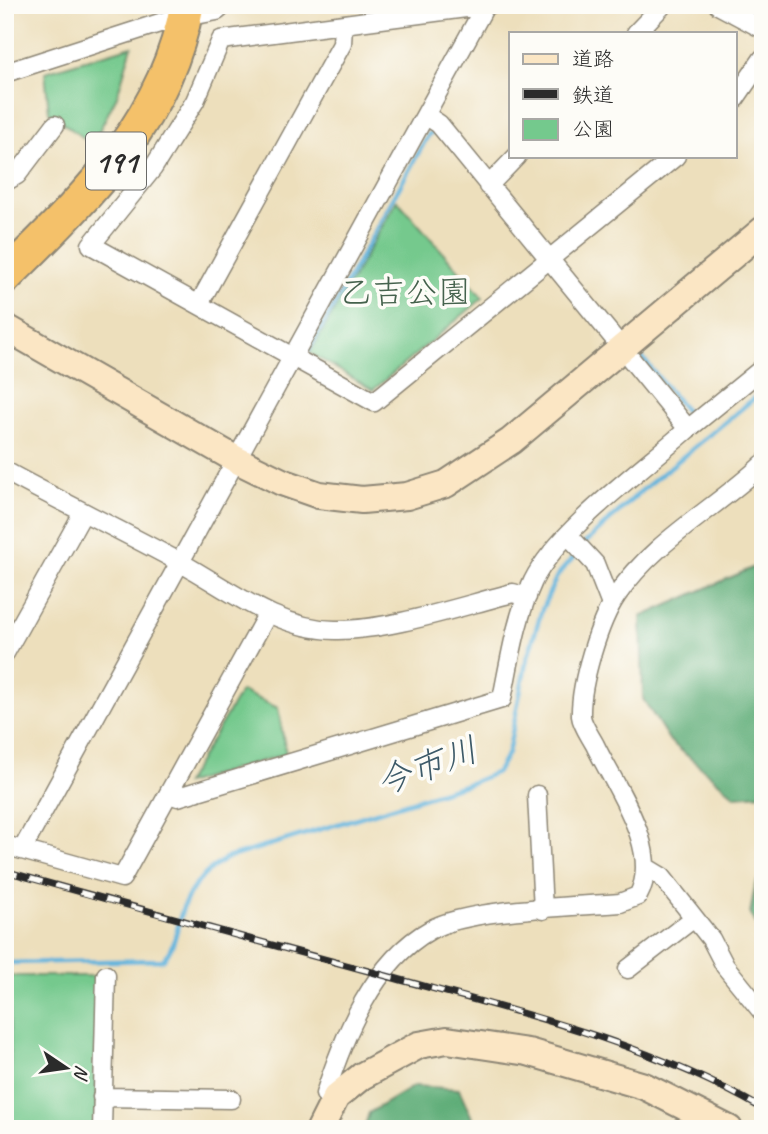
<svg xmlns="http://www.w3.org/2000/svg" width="768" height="1134" font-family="Caveat,'Klee One',sans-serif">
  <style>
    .green { fill: #74c98d; stroke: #507a5c; stroke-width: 2 }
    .forest { fill: #5fad78; stroke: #456c52; stroke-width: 2 }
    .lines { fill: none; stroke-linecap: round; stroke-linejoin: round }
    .stream { stroke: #61b4dd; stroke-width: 4.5 }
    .street-casing { stroke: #8c8574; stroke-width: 21 }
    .secondary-casing { stroke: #8c8574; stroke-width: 30 }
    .highway-casing { stroke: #8c8574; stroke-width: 37 }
    .street { stroke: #fff; stroke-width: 18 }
    .secondary { stroke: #fbe6c4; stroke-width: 26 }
    .highway { stroke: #f4c16b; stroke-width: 33 }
    .rail-casing { stroke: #2b2b2b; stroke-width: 7 }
    .rail { stroke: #fdfcf7; stroke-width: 4.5; stroke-dasharray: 13; stroke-linecap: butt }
    .labels { text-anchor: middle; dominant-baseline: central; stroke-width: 7; stroke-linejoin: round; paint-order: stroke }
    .shield { fill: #fdfcf7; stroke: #6a6a68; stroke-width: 2 }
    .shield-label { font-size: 32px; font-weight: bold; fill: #2b2b2b }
    .park-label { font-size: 33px; fill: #45624d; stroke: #fdfcf7 }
    .water-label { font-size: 35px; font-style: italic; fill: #3e5b69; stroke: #fdfcf7 }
  </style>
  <rect width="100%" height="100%" fill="#fdfcf7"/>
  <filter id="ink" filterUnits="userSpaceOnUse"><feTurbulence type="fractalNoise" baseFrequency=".0143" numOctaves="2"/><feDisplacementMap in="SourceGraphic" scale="14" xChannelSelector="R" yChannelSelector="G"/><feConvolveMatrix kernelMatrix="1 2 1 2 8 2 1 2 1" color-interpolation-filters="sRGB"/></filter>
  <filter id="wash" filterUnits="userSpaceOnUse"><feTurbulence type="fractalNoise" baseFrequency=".00686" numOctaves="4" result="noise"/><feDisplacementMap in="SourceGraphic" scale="28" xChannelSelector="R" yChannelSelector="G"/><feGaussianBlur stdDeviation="1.57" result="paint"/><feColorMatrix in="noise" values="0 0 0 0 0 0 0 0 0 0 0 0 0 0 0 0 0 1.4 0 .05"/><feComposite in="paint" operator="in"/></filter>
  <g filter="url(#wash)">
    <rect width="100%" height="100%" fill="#eddfbc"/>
    <path class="green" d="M132,46L117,96L92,145L49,112L45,72Z
      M397,200L483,298L373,390L310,353Z
      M241,691L278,708L286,754L185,784Z
      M9,976H97V1129H11Z"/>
    <path class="forest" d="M763,563V794L735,796L670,741L643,699L641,617Z
      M763,872V934L750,915L755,885Z
      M414,1086L459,1089L477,1129H364L369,1113Z"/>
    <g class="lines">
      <path class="stream" d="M603,312L622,334
        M635,349L694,421
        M309,350L429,134L437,132
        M583,545L640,492L763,391
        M5,963L163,960C177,944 176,927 183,908C191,885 207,870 227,858L471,783L497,772L508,753L526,663L542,609L557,576L578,552"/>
    </g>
  </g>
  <g filter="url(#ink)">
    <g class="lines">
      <g class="street-casing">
        <path id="street" d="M489,5L221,40L195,101L153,168L91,245L374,402L676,156
          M718,5L763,29
          M636,33L663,5
          M5,73L169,20L217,11L224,5
          M735,99L763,58
          M5,182L17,175L55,125
          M488,186L517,156
          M199,304L342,44L343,25
          M688,429L763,368
          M5,471C63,503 123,531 181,563C230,590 277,629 335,630C388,631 461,606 513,593L527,597
          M568,535L595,564L611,605
          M5,653L83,513
          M170,794L178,797L502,699C510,660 516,618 533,581C558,530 644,468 688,429L439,124L427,116
          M537,795L543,910
          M5,845L22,850L484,8
          M22,850L122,878L268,613
          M647,868L662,877L711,939L725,966L763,1013
          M628,969L694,918
          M102,1097L231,1099
          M336,1097L325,1094C344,1036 373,962 430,930C469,908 572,907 620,903L638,896C663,851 615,787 595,745C591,737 582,725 581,716C580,684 599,621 617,595C652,542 718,507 763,464
          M102,1129L106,975"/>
      </g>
      <g class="secondary-casing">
        <path id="secondary" d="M5,327L237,460L282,482L319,495L362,500L407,496L446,484L511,441L763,230
          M320,1129L336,1097L362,1076L419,1045L447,1040L528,1052L644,1086L729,1129"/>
      </g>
      <g class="highway-casing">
        <path id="highway" d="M5,277C85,198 166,122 187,5"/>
      </g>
      <use href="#street" class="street"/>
      <use href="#secondary" class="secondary"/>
      <use href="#highway" class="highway"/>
      <g class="rail-casing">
        <path id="rail" d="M5,871C135,908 264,943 394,978C519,1012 649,1043 763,1109"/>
      </g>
      <use href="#rail" class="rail"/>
    </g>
  </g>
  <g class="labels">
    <rect class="shield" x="86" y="132.5" width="60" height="57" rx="5"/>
    <g class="shield-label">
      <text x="116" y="161">191</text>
    </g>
    <g class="park-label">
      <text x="405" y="292">乙吉公園</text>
    </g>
    <g class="water-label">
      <text transform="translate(427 766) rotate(-20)">今市川</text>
    </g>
  </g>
  <rect width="768" height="1134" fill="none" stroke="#fdfcf7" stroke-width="28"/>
  <rect x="509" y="32" width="228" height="126" fill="#fdfcf7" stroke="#a9a8a5" stroke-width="2"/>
  <rect x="523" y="54" width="35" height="10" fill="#fbe6c4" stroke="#a9a8a5" stroke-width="2"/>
  <text x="572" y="66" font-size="21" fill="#2b2b2b">道路</text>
  <rect x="523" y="89" width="35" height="10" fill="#2b2b2b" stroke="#a9a8a5" stroke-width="2"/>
  <text x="572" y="102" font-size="21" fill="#2b2b2b">鉄道</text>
  <rect x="523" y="119" width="35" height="21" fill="#74c98d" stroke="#a9a8a5" stroke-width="2"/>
  <text x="572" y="136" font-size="21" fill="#2b2b2b">公園</text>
  <g transform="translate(66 1068) rotate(103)" stroke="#fdfcf7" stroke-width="5" paint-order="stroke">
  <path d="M0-5L12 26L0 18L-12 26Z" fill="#2b2b2b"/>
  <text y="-10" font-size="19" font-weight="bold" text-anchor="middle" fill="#2b2b2b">N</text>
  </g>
</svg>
